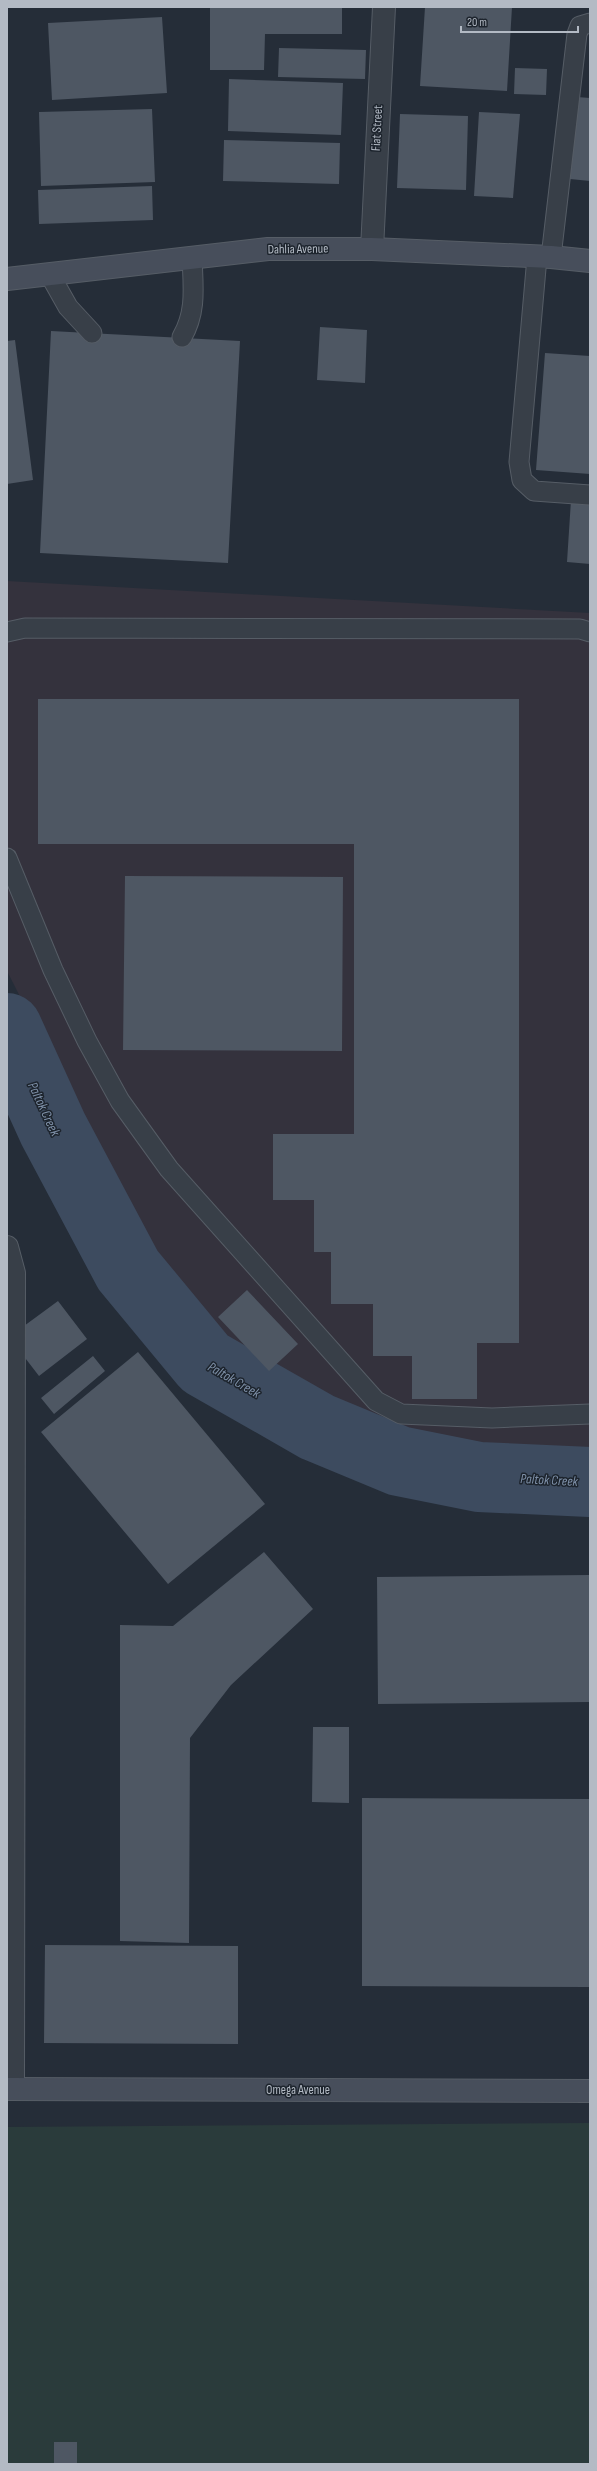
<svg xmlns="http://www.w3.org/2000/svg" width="597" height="2471" font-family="'Sofia Sans Condensed',sans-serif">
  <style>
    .medical { fill: #34323d }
    .green { fill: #2a3b3b }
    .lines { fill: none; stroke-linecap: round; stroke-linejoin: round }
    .river { stroke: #3d4b5f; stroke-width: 70 }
    .building { fill: #4e5763 }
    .lane-casing { stroke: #565d66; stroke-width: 21 }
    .street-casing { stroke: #565d66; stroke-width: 24 }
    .secondary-casing { stroke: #565d66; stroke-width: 24 }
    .lane { stroke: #383f48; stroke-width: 19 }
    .street { stroke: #383f48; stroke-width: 22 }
    .secondary { stroke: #474e5b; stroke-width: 22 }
    .labels { text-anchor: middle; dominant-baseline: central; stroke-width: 3; stroke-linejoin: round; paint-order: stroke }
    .street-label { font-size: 13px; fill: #b3bac4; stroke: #1d242d }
    .water-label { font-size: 14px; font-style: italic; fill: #7f91a9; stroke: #1d242d }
  </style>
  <rect width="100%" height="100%" fill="#252d38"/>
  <path class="medical" d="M7,581L590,613V1462L507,1463L457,1460L375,1435L276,1383L162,1276L7,971Z"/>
  <path class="green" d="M590,2123V2464H7V2127Z"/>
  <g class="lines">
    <path class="river" d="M7,1028L53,1129L128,1270L205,1363L317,1427L399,1461L479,1477L590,1482"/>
  </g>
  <path class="building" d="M210,7H342V34H265L264,70H210Z
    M425,7H512L507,91L420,86Z
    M162,17L167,93L52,100L48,23Z
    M279,48L366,50L365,79L278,77Z
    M515,68L547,69L546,95L514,94Z
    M229,79L343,83L341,135L228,131Z
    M577,97L590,98V181L570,179Z
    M152,109L155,182L41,186L39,112Z
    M479,112L520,114L513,198L474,196Z
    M400,114L468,116L466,190L397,188Z
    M224,140L340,143L339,184L223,181Z
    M152,186L153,220L39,224L38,190Z
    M320,327L367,330L365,383L317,380Z
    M51,331L240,341L228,563L40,553Z
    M15,340L33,480L7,484V341Z
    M545,353L590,356V474L536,470Z
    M571,500L590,501V564L567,562Z
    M38,699H519V1343H477V1399H412V1356H373V1304H331V1252H314V1200H273V1134H354V844H38Z
    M125,876L343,877L342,1051L123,1050Z
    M247,1290L298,1344L269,1371L218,1317Z
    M58,1301L87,1339L39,1376L9,1337Z
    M138,1352L265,1504L168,1584L41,1432Z
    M93,1356L105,1371L54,1414L41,1398Z
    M264,1552L313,1609L231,1685L190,1738L189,1943L120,1941V1625L173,1626Z
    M590,1575V1702L378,1704L377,1577Z
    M313,1727H349V1803L312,1802Z
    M362,1798L590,1799V1987L362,1986Z
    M45,1945L238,1946V2044L44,2043Z
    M54,2442H77V2464H54Z"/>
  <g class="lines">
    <g class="lane-casing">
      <path id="lane" d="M537,257L519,462L522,480L534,491L590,495
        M551,257L577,34L580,26L590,23
        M50,275L68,307L92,333
        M182,337C197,311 193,286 192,257
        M7,632L25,628L580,629L590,632
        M7,858L53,970L87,1041L120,1101L169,1169L376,1401L401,1414L492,1418L590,1414"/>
    </g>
    <g class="street-casing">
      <path id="street" d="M372,249L384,7
        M7,1247L14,1273L13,2089"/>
    </g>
    <g class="secondary-casing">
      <path id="secondary" d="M7,279L268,249H372L551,257L590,261
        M7,2089L590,2091"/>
    </g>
    <use href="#lane" class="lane"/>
    <use href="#street" class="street"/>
    <use href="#secondary" class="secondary"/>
  </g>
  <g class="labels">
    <g class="street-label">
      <text transform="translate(377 128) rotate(-87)">Fiat Street</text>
      <text transform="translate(298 249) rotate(-1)">Dahlia Avenue</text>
      <text x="298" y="2090">Omega Avenue</text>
    </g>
    <g class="water-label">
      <text transform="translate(44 1109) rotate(65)">Paltok Creek</text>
      <text transform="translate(234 1380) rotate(30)">Paltok Creek</text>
      <text transform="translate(549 1480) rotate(3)">Paltok Creek</text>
    </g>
  </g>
  <rect width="597" height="2471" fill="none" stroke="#b3bac4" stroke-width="16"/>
  <path d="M461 26v6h117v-6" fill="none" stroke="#b3bac4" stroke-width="2"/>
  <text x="467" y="26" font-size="12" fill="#b3bac4" stroke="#1d242d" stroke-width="3" paint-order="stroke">20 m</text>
</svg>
